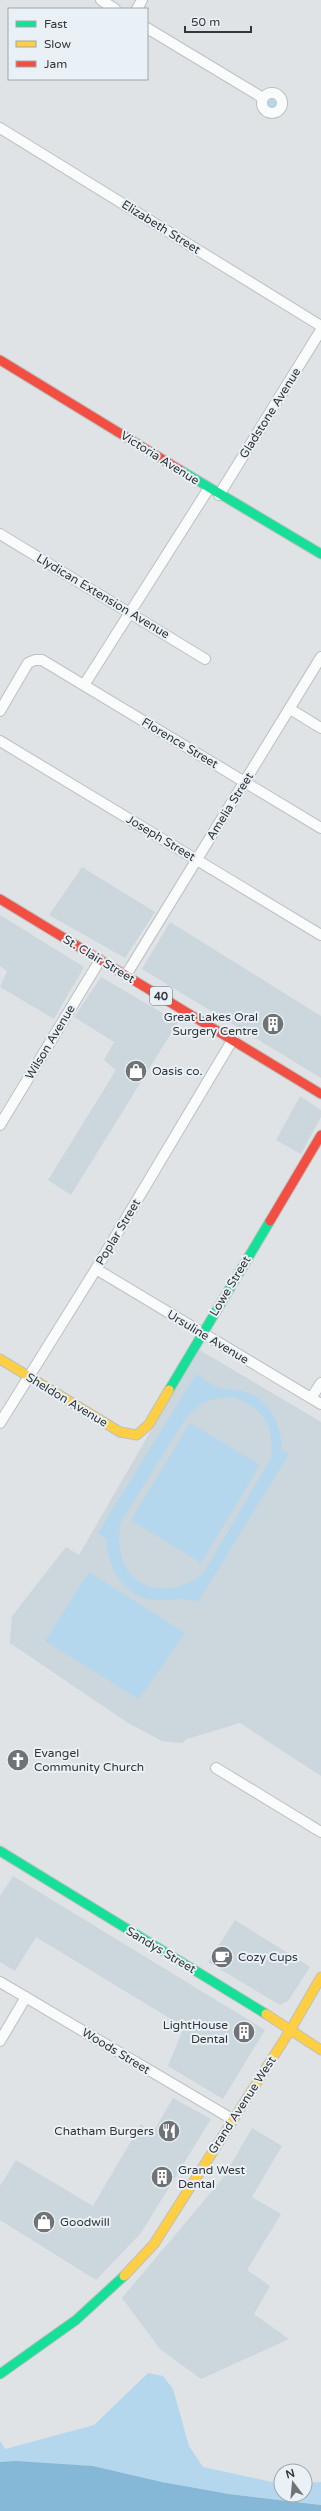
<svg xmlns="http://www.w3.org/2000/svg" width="321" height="2511" font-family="'Varela Round',sans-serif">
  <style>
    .built { fill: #ccd6dd }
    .green { fill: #b4d7ed; fill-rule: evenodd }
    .water { fill: #84b8d6 }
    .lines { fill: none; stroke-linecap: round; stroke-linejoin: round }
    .street-casing { stroke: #bcc0c2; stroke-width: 12 }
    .fast-casing { stroke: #bcc0c2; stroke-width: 11 }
    .slow-casing { stroke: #bcc0c2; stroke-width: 11 }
    .jam-casing { stroke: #bcc0c2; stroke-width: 11 }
    .street { stroke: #fafbfb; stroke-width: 10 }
    .fast { stroke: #16e098; stroke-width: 9 }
    .slow { stroke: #ffcf43; stroke-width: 9 }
    .jam { stroke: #f24e42; stroke-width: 9 }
    .labels { text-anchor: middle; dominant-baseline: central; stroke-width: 4; stroke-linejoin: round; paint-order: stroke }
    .shield { fill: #e9f1f6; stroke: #6a6f72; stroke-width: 1 }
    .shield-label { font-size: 11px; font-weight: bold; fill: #343739 }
    .street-label { font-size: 12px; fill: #343739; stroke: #e9f1f6 }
    .poi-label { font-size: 12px; fill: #343739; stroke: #e9f1f6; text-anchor: start }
  </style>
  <rect width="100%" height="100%" fill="#dfe3e6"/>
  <path class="built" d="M82,867L155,912L125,958L49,915Z
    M0,915L84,967L54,1019L0,987L7,971L0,966Z
    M170,922L321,1016V1078L142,969Z
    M101,977L178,1022L71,1195L48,1180L116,1070L104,1060L114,1042L74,1017Z
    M300,1096L321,1110V1117L301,1154L276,1140Z
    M198,1349L321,1422V1776L240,1723L187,1739L182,1743L162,1741L128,1723L10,1643L12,1616L66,1547L79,1555Z
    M13,1876L265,2030L223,2099L168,2066L184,2027L36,1937L15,1971L0,1962V1896Z
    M235,1920L310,1967L288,2001L280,2005L208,1962Z
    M173,2098L211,2119L141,2233L96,2280L0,2220V2186L16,2160L93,2206L141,2124L152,2134Z
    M252,2128L282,2146L252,2197L281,2214L247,2270L270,2286L254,2314L289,2339L201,2379L160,2349L122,2298L223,2178Z"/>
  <path class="green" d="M266 103a5 5 0 1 1 10 0a5 5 0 1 1-10 0Z
    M196,1374C203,1378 210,1384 217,1387C225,1390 236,1389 245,1392C271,1400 281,1425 282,1450L289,1454L198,1602C183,1596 173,1601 157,1600C123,1599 108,1567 106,1538L98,1533ZM234,1397C265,1410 274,1425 271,1458L203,1574C156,1608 109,1579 121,1522L184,1421C200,1401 209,1398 234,1397Z
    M190,1423L260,1465L201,1563L131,1520Z
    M89,1572L185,1633L139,1699L45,1641Z
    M148,2373L163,2376L173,2389L189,2446L203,2467L281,2484V2495H305V2483L321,2482V2505L229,2494L162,2482L93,2466L0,2462V2441L5,2449L94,2425Z"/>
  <path class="water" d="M16,2461L93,2466L162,2482L229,2494L321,2505V2511H0V2462Z"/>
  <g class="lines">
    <g class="street-casing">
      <path id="street" d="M101,0L115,9
        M137,9L142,0
        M147,28L263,98
        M262 103a10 10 0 1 1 20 0a10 10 0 1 1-20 0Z
        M0,128L321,326
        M219,495L321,330
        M0,534L205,659
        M84,685L209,488
        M290,709L321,728
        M0,711L28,663L35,660H42L321,828
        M0,741L321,935
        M126,975L321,657
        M0,1125L100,960
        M96,1269L321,1404
        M311,1398L321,1383
        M0,1423L96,1269L233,1039
        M216,1768L321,1832
        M0,1982L232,2119
        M0,2041L26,1997"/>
    </g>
    <g class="fast-casing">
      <path id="fast" d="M180,470L321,554
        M169,1390L270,1221
        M0,1851L266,2014
        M0,2374L76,2320L124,2276"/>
    </g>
    <g class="slow-casing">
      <path id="slow" d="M0,1359L120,1432L137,1435L149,1424L169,1390
        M266,2014L321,2050
        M124,2276L154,2244L291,2029L321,1977"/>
    </g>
    <g class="jam-casing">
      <path id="jam" d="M0,360L180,470
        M0,899L321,1094
        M270,1221L321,1135"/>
    </g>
    <use href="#street" class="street"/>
    <use href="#fast" class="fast"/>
    <use href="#slow" class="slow"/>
    <use href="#jam" class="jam"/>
  </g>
  <defs>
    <g id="building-disc" transform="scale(1.15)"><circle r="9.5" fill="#707376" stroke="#e9f1f6"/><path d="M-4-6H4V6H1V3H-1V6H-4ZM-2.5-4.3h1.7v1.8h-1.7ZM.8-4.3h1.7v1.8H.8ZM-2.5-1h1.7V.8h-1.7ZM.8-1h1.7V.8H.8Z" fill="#fff"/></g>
    <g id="shop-disc" transform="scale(1.15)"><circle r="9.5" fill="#707376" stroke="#e9f1f6"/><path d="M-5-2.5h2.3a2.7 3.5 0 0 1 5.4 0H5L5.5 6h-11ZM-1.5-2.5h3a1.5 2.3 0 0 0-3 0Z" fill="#fff"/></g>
    <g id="church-disc" transform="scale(1.15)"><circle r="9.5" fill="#707376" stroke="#e9f1f6"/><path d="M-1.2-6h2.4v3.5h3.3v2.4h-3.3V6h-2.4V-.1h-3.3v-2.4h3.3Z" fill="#fff"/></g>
    <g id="cafe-disc" transform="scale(1.15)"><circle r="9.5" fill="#707376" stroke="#e9f1f6"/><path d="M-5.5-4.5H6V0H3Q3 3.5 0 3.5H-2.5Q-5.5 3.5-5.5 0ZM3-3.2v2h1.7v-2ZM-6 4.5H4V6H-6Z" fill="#fff"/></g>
    <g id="restaurant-disc" transform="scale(1.15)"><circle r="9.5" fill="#707376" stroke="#e9f1f6"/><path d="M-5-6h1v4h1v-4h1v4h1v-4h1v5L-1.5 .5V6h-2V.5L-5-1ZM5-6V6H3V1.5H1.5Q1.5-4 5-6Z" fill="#fff"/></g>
  </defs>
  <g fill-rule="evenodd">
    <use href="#building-disc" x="273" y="1024"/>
    <use href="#shop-disc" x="136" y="1071"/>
    <use href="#church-disc" x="18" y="1760"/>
    <use href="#cafe-disc" x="222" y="1957"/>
    <use href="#building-disc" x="244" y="2032"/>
    <use href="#restaurant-disc" x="169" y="2131"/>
    <use href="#building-disc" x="162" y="2177"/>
    <use href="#shop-disc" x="44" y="2222"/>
  </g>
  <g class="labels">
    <rect class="shield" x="150" y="987" width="22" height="18" rx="3"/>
    <g class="shield-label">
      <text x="161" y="996">40</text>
    </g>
    <g class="street-label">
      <text transform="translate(161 227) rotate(32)">Elizabeth Street</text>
      <text transform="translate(270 413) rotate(-58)">Gladstone Avenue</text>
      <text transform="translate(160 458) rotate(32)">Victoria Avenue</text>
      <text transform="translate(103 596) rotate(31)">Llydican Extension Avenue</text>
      <text transform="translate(180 743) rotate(31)">Florence Street</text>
      <text transform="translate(230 806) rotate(-58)">Amelia Street</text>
      <text transform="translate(161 838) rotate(31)">Joseph Street</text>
      <text transform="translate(99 959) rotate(31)">St. Clair Street</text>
      <text transform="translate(50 1042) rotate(-59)">Wilson Avenue</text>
      <text transform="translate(118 1232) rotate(-59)">Poplar Street</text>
      <text transform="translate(230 1286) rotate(-59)">Lowe Street</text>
      <text transform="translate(208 1337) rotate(31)">Ursuline Avenue</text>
      <text transform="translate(67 1400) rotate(31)">Sheldon Avenue</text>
      <text transform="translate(161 1950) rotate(31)">Sandys Street</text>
      <text transform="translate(116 2051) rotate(31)">Woods Street</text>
      <text transform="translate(242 2105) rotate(-57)">Grand Avenue West</text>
    </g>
    <g class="poi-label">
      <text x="258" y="1017" text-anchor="end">Great Lakes Oral<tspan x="258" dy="14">Surgery Centre</tspan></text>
      <text x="152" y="1071">Oasis co.</text>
      <text x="34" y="1753">Evangel<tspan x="34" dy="14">Community Church</tspan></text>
      <text x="238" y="1957">Cozy Cups</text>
      <text x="228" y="2025" text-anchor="end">LightHouse<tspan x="228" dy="14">Dental</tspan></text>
      <text x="154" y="2131" text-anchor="end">Chatham Burgers</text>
      <text x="178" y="2170">Grand West<tspan x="178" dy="14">Dental</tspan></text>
      <text x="60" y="2222">Goodwill</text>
    </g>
  </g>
  <rect x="8" y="8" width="140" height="72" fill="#e9f1f6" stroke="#a1a7aa"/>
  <rect x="16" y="21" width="20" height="6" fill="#16e098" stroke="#a1a7aa"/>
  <text x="44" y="28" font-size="12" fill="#343739">Fast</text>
  <rect x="16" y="41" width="20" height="6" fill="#ffcf43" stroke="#a1a7aa"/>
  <text x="44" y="48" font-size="12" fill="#343739">Slow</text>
  <rect x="16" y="61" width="20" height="6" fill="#f24e42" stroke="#a1a7aa"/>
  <text x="44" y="68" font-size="12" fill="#343739">Jam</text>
  <g transform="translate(293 2483) rotate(344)"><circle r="19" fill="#e9f1f6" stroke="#a1a7aa"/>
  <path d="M0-3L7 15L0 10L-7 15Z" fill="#707376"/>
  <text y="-6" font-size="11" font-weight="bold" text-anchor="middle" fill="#343739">N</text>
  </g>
  <path d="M185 26v6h66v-6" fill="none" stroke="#343739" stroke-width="2"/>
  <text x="191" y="26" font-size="12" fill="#343739" stroke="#e9f1f6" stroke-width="3" paint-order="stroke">50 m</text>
</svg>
